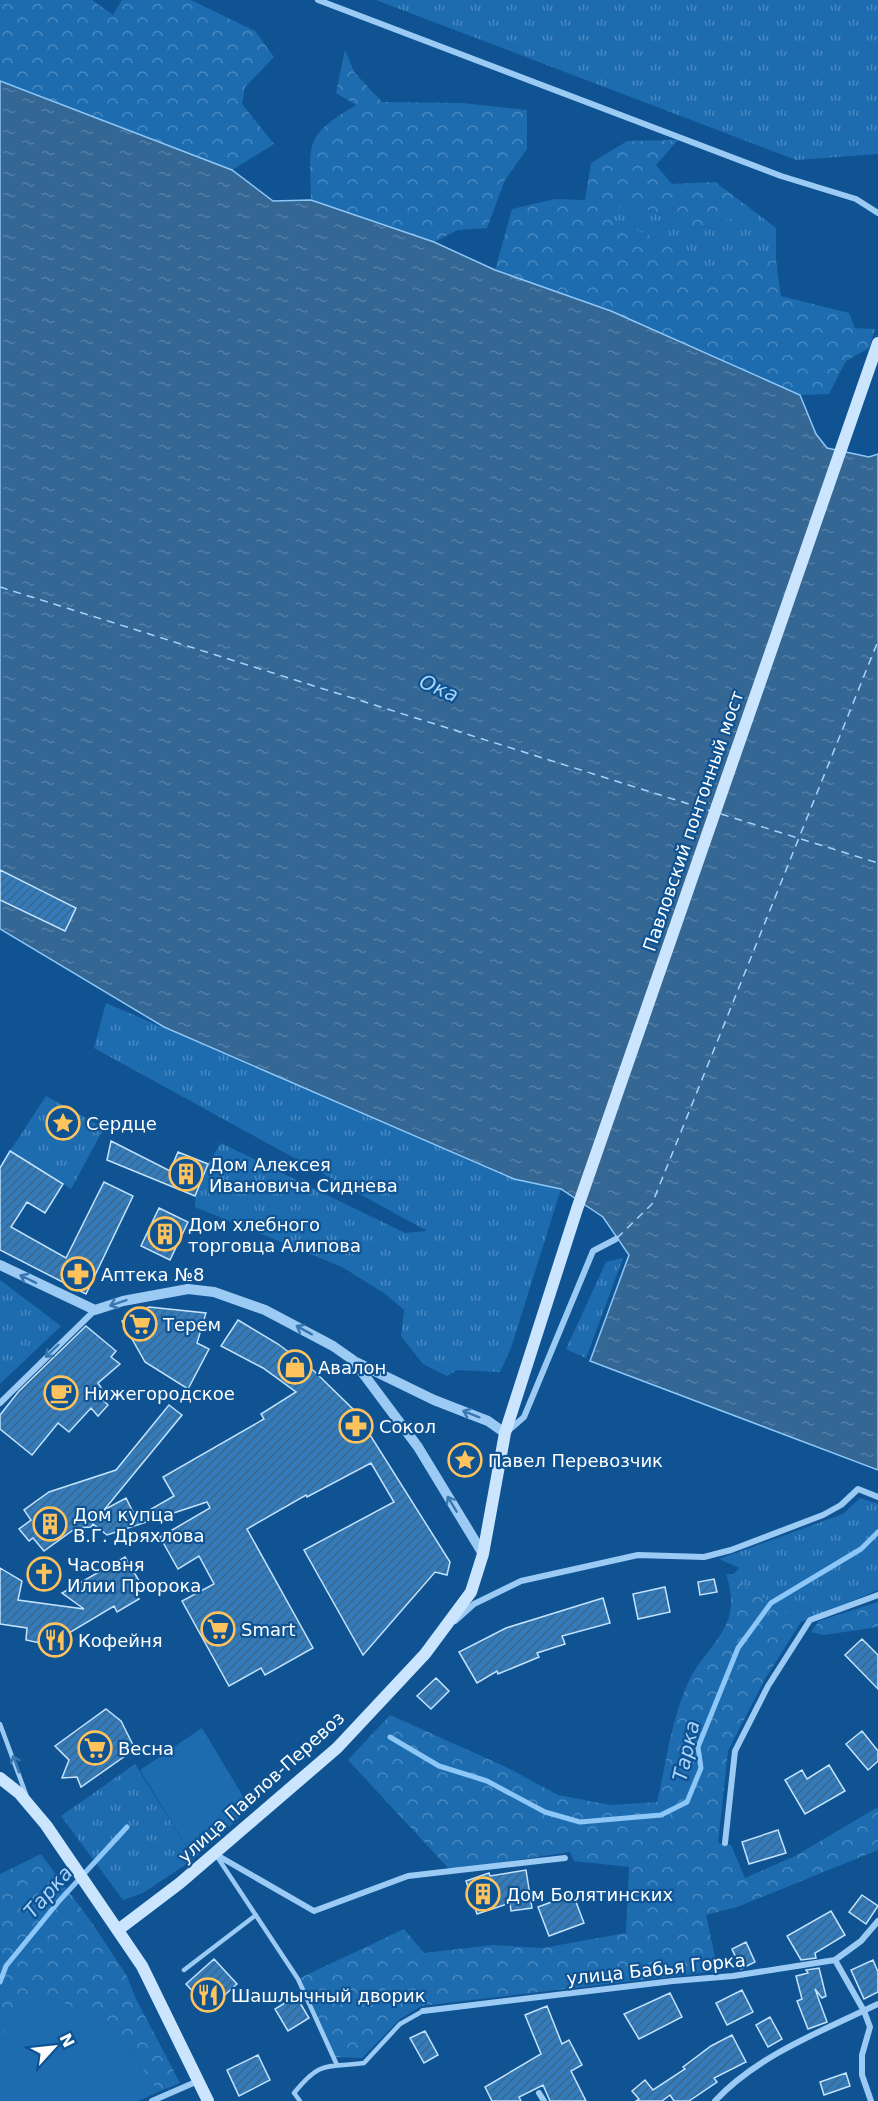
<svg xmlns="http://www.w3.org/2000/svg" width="878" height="2101" font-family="'DejaVu Sans',sans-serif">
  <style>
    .grass { fill: url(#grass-tufts) }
    .forest { fill: url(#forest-crowns) }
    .green { fill: #1d6cb0 }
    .water { fill: url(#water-ripples); stroke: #8cc7f8; stroke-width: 1.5 }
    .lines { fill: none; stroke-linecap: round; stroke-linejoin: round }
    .stream { stroke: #8cc7f8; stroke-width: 5 }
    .ferry { stroke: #a7d4fb; stroke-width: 1.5; stroke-dasharray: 8 6; stroke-linecap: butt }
    .building { fill: url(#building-hatch); stroke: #c3e3fe; stroke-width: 1.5 }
    .service { stroke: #9bcaf4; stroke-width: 4.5 }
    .minor { stroke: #9bcaf4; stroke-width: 6 }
    .tertiary { stroke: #9bcaf4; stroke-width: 10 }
    .secondary { stroke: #cae5fd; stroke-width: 12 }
    .oneway { stroke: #3977b0 }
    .labels { text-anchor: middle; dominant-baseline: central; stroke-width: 4.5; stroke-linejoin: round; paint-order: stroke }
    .street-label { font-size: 18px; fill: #fff; stroke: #0f5393 }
    .poi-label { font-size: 18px; fill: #fff; stroke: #0f5393; text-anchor: start }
    .water-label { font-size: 20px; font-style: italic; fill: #a7d4fb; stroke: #0f5393 }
  </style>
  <defs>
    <pattern id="grass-tufts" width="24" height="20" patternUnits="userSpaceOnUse" patternTransform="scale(1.5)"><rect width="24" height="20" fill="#1d6cb0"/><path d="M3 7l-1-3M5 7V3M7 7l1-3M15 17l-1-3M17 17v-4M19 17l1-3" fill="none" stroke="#4a89c0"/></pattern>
    <pattern id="forest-crowns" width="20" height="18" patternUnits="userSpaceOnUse" patternTransform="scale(1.5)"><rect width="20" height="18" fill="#1d6cb0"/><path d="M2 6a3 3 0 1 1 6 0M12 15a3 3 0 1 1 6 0" fill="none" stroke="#4a89c0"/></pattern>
    <pattern id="water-ripples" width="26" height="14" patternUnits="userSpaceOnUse" patternTransform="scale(1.5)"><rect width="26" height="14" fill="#356795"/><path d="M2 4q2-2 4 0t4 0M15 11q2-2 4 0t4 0" fill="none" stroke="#537ea5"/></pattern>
    <pattern id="building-hatch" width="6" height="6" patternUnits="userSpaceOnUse" patternTransform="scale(1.5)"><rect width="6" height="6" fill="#337bba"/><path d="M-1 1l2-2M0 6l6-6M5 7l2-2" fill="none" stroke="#3e6688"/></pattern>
  </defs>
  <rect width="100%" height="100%" fill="#0f5393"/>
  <path class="grass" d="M376,0H878V154L796,160Z
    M742,202L776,228V261L739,260L729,273L707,284L693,261L602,217L628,203L699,229L733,218Z
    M106,1003L514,1179L561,1189L511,1348L500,1372L457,1370L447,1376L423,1364L401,1336L404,1310L384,1293L342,1267L195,1207C195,1183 209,1162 221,1143L405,1233L427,1231L94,1048Z
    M46,1096L104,1128L71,1189L10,1151Z
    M623,1258L586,1358L566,1349L606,1262Z
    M0,1280L61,1326L0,1384Z
    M860,1498L878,1504V1590L801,1622L726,1574H734L739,1568L719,1559L843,1514Z
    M135,1764L194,1859L143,1893L123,1900L61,1816Z"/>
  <path class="forest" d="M0,0H92L113,15L122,0H191L255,31L274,57L245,87L242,104L274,144L232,170L0,81Z
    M345,50L354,72L382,102L462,103L527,110V149L505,180L487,228L458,230L434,242L311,200C310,143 303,136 356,105L336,93Z
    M678,140L656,165L672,184L715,182L742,202L733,218L699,229L628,203L603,217L669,243L693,261L707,284L729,273L739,259L776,261L781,296L849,313L855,328L875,329L869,348L846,361L829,394L800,395L611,311L495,270L512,209L555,199L585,200L591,163L627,141Z
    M726,1574L801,1622L765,1679L728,1751L718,1843L731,1845L745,1878L795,1856L878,1807V1850L737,1907L706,1915L718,1971L421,2006L400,2019L362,2058L334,2057L298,1979L404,1929L424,1953L493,1945L542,1948L626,1933L629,1867L574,1861L570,1852L450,1870L348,1760L390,1715L506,1767L558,1795L611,1805L657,1802C666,1764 671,1721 687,1685C706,1642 745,1630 726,1574Z
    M878,1602V1627L824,1635L811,1632L819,1621Z
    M41,1854L92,1923L127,1976L135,1997L180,2083L158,2092L124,2042L0,2041V1874Z"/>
  <path class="green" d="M202,1728L250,1808L194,1859L140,1770Z
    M55,1999L75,2008L124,2042L158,2092L138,2101H0V2041L6,2025L29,2000Z"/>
  <path class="water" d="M0,81L232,170L273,201L311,200L434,242L495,270L611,311L800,395L816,434L827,448L869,457L878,454V1470L590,1361L629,1255L603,1217L561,1189L514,1179L164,1027L0,929Z"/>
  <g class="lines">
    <path class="stream" d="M390,1737L439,1766L487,1781L545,1812L580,1822L661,1815L687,1802L701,1768L698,1747L738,1648L771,1603L861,1549L878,1532
      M0,1982L6,1966L60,1900L127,1827"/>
    <path class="ferry" d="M0,587L711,811
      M721,814L878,863
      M617,1238L652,1204L878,641"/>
  </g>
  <path class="building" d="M0,870L76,908L65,931L0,900Z
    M111,1141L170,1171L178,1152L208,1164L195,1196L107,1160Z
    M10,1151L63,1184L45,1213L27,1202L11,1227L66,1258L104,1182L133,1196L86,1294L0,1250V1168Z
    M159,1208L188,1222L170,1260L141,1246Z
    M149,1307L206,1313L197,1343L209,1349L188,1389L145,1362L122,1321Z
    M238,1320L278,1344L314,1371L355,1411L450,1562L447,1575L435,1572L363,1655L304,1550L394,1502L371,1463L307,1497L306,1495L247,1529L313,1648L265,1675L261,1668L229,1686L182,1601L214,1584L199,1556L178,1569L160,1537L210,1508L207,1502L107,1535L93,1524L91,1527L76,1528L44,1551L33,1538L29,1541L19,1529L31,1520L24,1510L49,1492L116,1470L169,1405L182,1415L104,1510L126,1498L136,1518L174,1496L163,1477L264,1419L261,1414L296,1392L263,1368L221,1346Z
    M86,1326L116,1351L111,1357L120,1364L98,1383L102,1389L98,1395L108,1405L98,1416L91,1408L69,1432L58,1423L32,1455L0,1429V1415L19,1391Z
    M125,1557L141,1584L133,1589L139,1599L117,1612L114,1606L49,1645L26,1640L27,1628L0,1624V1568L22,1581L18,1600L84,1609L62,1593Z
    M714,1579L717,1592L700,1595L698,1582Z
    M665,1587L670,1612L638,1619L633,1594Z
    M603,1598L610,1623L562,1636L565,1644L537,1653L539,1657L498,1674L497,1671L477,1683L459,1652L506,1628Z
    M862,1639L878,1655V1689L845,1655Z
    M436,1678L449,1691L431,1709L417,1696Z
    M106,1709L121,1721L135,1749L81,1787L77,1777L62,1778L69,1760L55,1746Z
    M862,1731L878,1751V1761L868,1770L846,1744Z
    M829,1765L845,1791L805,1814L785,1780L802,1770L807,1779Z
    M778,1830L786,1853L749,1864L742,1842Z
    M526,1870L532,1908L511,1911L510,1903L477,1914L466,1881L489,1873L490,1876Z
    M573,1894L584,1923L549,1936L538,1907Z
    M862,1895L878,1906L866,1924L849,1912Z
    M831,1911L845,1935L815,1953L816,1958L801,1960L787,1936Z
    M746,1942L755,1962L741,1969L732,1949Z
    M214,1959L237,1984L209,2009L186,1984Z
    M873,1960L878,1972V1992L864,1999L851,1970Z
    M819,1968L826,1996L822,1998L815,1989L827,2022L808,2029L797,2001L802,1999L796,1976L808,1973L806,1970Z
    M742,1990L753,2012L727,2025L716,2003Z
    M670,1993L682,2017L639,2039L624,2014Z
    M296,1996L309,2018L288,2031L275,2009Z
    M547,2006L562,2044L569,2040L582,2065L571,2071L586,2101H550L543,2085L519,2097L521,2101H492L485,2087L541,2054L525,2015Z
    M770,2017L782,2039L768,2047L756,2025Z
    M425,2031L438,2055L424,2063L410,2038Z
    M732,2035L746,2062L714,2078L717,2082L689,2101H674L670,2095L662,2101H636L639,2099L632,2091L645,2080L653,2090L685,2069L683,2067L711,2046Z
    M258,2055L270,2080L239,2096L227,2070Z
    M846,2073L850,2086L824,2095L820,2082Z"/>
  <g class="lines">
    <path class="service" d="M0,1724L27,1797
      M216,1855L298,1979L337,2065
      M184,1970L256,1915
      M300,2101L294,2093C321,2060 325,2068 364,2063L400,2024L423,2011"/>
    <path class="minor" d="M318,0L781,176L856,199L878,213
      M0,1403L95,1310
      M508,1431L524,1417L593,1251L616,1239
      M455,1621L474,1604L521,1581L638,1555L704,1557L731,1550L823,1515L841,1505L858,1489L878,1497
      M725,1843L735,1751L768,1686L810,1620L878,1595
      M215,1854L314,1911L408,1876L565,1858
      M835,1960L864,2011L870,2027L862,2055V2075L871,2101
      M423,2011L673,1981L733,1976L835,1960L861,1941L878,1921
      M539,2093L544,2101
      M152,2101L198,2081
      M715,2101C758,2055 822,2031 878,2004"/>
    <path class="tertiary" d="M0,1265L95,1310L123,1301L188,1289L214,1292L265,1310L333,1346L353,1360L418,1447L483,1554
      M356,1362L434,1400L488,1421L505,1433"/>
    <path class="secondary" d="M0,1778L19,1793L46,1825L142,1966L208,2101
      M118,1930L180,1883L337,1748L425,1654L471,1592L483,1554L505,1433L577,1209L878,343"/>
  </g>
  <defs><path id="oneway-shaft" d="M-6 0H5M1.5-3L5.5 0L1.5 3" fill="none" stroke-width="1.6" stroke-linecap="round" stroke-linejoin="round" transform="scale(1.5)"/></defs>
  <g class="oneway">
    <use href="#oneway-shaft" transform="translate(28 1279) rotate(-154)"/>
    <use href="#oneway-shaft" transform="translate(118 1303) rotate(161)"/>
    <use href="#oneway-shaft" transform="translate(304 1330) rotate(-151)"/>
    <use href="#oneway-shaft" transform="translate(52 1351) rotate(136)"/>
    <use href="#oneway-shaft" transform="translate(471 1414) rotate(-158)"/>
    <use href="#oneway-shaft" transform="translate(452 1504) rotate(-121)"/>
    <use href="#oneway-shaft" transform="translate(16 1764) rotate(-110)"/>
  </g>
  <defs>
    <g id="sight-ring" transform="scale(1.725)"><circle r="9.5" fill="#0f5393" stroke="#ffc35e" stroke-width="1.5"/><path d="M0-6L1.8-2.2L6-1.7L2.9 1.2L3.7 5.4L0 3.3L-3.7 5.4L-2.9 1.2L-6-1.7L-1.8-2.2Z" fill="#ffc35e"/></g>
    <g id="building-ring" transform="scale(1.725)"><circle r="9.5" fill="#0f5393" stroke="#ffc35e" stroke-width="1.5"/><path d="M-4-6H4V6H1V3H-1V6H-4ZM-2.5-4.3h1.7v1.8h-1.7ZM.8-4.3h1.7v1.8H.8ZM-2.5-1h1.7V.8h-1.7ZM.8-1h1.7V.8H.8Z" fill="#ffc35e"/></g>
    <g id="pharmacy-ring" transform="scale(1.725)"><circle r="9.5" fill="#0f5393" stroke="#ffc35e" stroke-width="1.5"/><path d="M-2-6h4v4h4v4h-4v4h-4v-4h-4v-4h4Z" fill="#ffc35e"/></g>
    <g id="supermarket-ring" transform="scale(1.725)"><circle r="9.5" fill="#0f5393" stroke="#ffc35e" stroke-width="1.5"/><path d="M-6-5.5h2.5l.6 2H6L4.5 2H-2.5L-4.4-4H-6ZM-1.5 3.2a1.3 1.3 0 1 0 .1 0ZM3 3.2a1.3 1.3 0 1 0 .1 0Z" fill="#ffc35e"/></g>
    <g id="shop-ring" transform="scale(1.725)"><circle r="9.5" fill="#0f5393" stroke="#ffc35e" stroke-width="1.5"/><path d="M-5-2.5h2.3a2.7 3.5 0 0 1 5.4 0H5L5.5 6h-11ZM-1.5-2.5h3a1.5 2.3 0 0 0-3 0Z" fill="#ffc35e"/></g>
    <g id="cafe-ring" transform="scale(1.725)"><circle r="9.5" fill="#0f5393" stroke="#ffc35e" stroke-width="1.5"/><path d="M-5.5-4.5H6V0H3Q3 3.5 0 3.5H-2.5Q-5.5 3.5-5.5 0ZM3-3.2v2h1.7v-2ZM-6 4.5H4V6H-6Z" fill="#ffc35e"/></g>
    <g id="church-ring" transform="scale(1.725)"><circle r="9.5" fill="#0f5393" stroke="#ffc35e" stroke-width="1.5"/><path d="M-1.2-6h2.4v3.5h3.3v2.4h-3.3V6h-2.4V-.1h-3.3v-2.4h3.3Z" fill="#ffc35e"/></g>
    <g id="restaurant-ring" transform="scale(1.725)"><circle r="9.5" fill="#0f5393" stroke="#ffc35e" stroke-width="1.5"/><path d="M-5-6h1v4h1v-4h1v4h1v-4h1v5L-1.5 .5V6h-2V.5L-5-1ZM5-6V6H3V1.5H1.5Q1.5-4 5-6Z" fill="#ffc35e"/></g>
  </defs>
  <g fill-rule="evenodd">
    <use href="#sight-ring" x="63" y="1123"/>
    <use href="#building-ring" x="186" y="1174"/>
    <use href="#building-ring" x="165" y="1234"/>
    <use href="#pharmacy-ring" x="78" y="1274"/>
    <use href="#supermarket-ring" x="140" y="1324"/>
    <use href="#shop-ring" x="295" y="1367"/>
    <use href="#cafe-ring" x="61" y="1393"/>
    <use href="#pharmacy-ring" x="356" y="1426"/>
    <use href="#sight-ring" x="465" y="1460"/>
    <use href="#building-ring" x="50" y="1524"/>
    <use href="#church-ring" x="44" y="1574"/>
    <use href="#supermarket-ring" x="218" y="1629"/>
    <use href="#restaurant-ring" x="55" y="1640"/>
    <use href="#supermarket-ring" x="95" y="1748"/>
    <use href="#building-ring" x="483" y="1894"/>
    <use href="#restaurant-ring" x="208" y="1995"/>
  </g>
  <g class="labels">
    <g class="street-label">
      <text transform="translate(693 821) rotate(-71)">Павловский понтонный мост</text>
      <text transform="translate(261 1787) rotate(-42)">улица Павлов-Перевоз</text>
      <text transform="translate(656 1969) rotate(-6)">улица Бабья Горка</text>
    </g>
    <g class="poi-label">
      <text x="86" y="1123">Сердце</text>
      <text x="209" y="1164">Дом Алексея<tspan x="209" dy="21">Ивановича Сиднева</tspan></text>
      <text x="188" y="1224">Дом хлебного<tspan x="188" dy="21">торговца Алипова</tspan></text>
      <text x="101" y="1274">Аптека №8</text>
      <text x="163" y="1324">Терем</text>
      <text x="318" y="1367">Авалон</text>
      <text x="84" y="1393">Нижегородское</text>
      <text x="379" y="1426">Сокол</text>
      <text x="488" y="1460">Павел Перевозчик</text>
      <text x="73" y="1514">Дом купца<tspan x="73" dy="21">В.Г. Дряхлова</tspan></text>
      <text x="67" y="1564">Часовня<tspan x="67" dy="21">Илии Пророка</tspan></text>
      <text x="241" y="1629">Smart</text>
      <text x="78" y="1640">Кофейня</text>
      <text x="118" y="1748">Весна</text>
      <text x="506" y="1894">Дом Болятинских</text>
      <text x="231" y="1995">Шашлычный дворик</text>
    </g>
    <g class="water-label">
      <text transform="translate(439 688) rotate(24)">Ока</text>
      <text transform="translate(686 1751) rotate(-77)">Тарка</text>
      <text transform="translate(48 1892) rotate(-49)">Тарка</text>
    </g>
  </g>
  <g transform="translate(54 2047) rotate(63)" stroke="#0f5393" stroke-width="4.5" paint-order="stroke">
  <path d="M0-4.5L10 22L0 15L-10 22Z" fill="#ffffff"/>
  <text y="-9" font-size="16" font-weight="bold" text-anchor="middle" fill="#ffffff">N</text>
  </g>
</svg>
